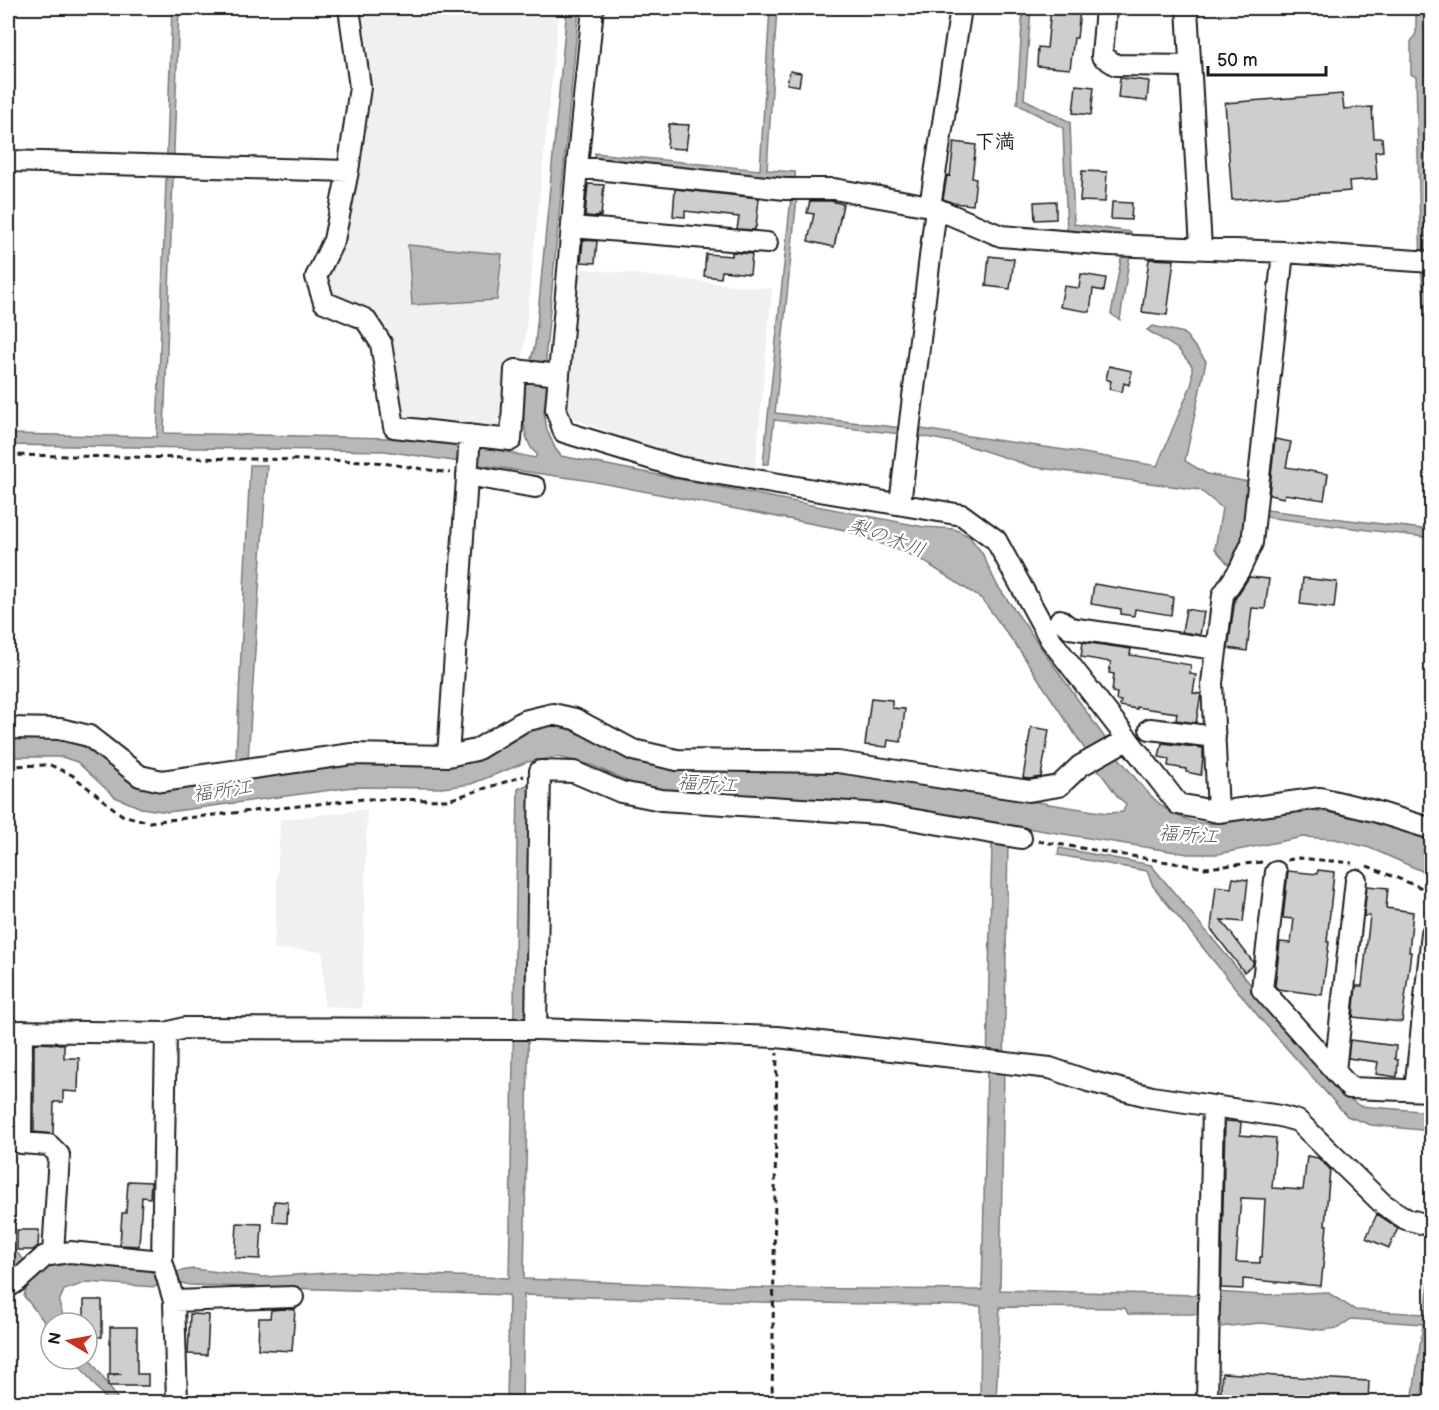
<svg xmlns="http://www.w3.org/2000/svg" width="1439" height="1410" font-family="'Balsamiq Sans','Klee One',sans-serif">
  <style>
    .built { fill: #f0f0f0 }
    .water { fill: #b8b8b8; stroke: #7a7a7a; stroke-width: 1.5 }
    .building { fill: #cecece; stroke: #1c1c1c; stroke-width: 1.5; fill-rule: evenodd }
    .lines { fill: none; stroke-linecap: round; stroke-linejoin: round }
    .minor-casing { stroke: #1c1c1c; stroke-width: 24 }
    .path { stroke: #1c1c1c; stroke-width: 3; stroke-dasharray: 6 4.5; stroke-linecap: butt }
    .minor { stroke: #fff; stroke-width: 20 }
    .labels { text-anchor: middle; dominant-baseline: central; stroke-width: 5; stroke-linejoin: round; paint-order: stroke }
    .neighbourhood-label { font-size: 20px; font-weight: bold; fill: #1c1c1c; stroke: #fff }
    .water-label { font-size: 20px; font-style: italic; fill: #5a5a5a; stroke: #fff }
  </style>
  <rect width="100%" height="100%" fill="#fff"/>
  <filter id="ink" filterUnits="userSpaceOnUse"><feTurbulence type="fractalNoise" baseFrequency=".0167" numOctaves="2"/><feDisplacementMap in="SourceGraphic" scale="12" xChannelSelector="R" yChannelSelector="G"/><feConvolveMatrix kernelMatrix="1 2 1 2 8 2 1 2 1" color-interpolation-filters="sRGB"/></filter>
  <g filter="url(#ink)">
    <path class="built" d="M357,8H559L520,386V433L413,421L398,411L384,329L371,314L330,297L324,279L340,245Z
      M576,268L772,289L755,472L662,453L562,414Z
      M367,809L362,1009L324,1006L323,951L274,949L280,820Z"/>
    <path class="water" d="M172,8H179L164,433L389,438L476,446L535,458L537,454C520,442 523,401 525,382C527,370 532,357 535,345L567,8H579L546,351L547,384L544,412L547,430L555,448L561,456L924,527L954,529L969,536L982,553L997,585L1119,758C1152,798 1172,831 1230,822C1253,819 1275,812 1298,811C1344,809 1388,825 1431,840V875L1370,848L1335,839L1303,837L1218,854H1188L876,804L669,795L631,783L591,765L558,757L527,762L471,784L442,788L353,787L168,812L141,808L115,797L77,762L62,757H8V735L84,740L137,782L351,764L443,766L483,759L537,726L565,723L634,760L674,770L850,773L1107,813L1123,812L1126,804L1118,797L1098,769L1020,651L982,599L919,558L845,530L591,481L385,451L8,445V434L157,437Z
      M770,8H777L767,170L795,172L797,197L775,413L902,428L901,434L774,420L769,464H763L791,198L788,179L595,160V153L760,170Z
      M1023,8H1031L1024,99L1070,122L1074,224L1131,232L1132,238L1067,232L1063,128L1017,104Z
      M1416,8H1430L1427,91L1432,204L1431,367L1421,268L1416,77L1411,74V42L1416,33Z
      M408,245L502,254L497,300L412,305Z
      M1122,254H1130L1120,320L1111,314Z
      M1153,326L1184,333L1206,361L1185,461L1207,474L1248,482L1250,508L1431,530V538L1249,515L1247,527L1229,565L1215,549L1222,508L1200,490L1034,467L963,444L914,435L915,428L1078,452L1157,466L1192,383V366L1178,349L1147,330Z
      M250,465H267L248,760L236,758Z
      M533,782L524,1279L760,1288L982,1290L992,842L1008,843L1000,1290L1199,1295L1200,1299L1216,1292L1261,1295L1327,1292L1355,1310L1425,1314L1431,1267L1432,1306L1425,1351L1427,1361L1421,1402H1412L1423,1324L1351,1319L1338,1328L1322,1330L1261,1323L1219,1327L1217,1310L1200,1309L1198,1314H1128L1125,1308L1000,1307L996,1402H980L981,1306L759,1302L524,1295L522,1402H507L509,1295L189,1285C179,1282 164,1278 155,1287L88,1282L64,1290L59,1302L65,1323H51V1330L24,1296L27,1286L11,1274H8V1244L24,1260L16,1267L30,1278L50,1264L68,1260L143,1268L157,1275L193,1269L263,1277L343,1272L509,1278L518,789Z
      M1059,848L1151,865L1342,1094L1360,1106L1431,1112V1131L1371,1125L1347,1116L1259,1017L1153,886L1147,871L1058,855Z
      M87,1355L120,1402H108L74,1359H87Z"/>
    <path class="building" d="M1051,8L1080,10L1077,38H1074L1070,69L1037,66L1038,47L1047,48Z
      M790,71L801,73L799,86L787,84Z
      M1120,78L1149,81L1147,101L1118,98Z
      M1076,85L1094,87L1091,115L1073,113Z
      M1342,94L1344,109L1372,107L1374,138H1382L1383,151L1375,152L1377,179L1349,181L1350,191L1232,200L1225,103Z
      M669,124L689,125L686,149L667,148Z
      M954,142L976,145L972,178L976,179L973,205L953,203L943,199L947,175L950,176Z
      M1082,171L1107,172L1105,202L1080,201Z
      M588,184L604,185L601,216L599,215V217L585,216Z
      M675,189L759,198L756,227H755V230L737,229L739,217L685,211V217L673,216Z
      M810,201H831L843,204L834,247L808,241L814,214L807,213Z
      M1056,201V219L1035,220L1034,202Z
      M1112,202L1132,203L1131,220L1111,219Z
      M583,240L597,241L595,263L581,262Z
      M732,252L752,254L750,274L722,271L721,278L704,276L706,254L732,256Z
      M989,256L1014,259L1010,289L986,286Z
      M1149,259L1174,260L1167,315L1142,312Z
      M1081,274L1106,278L1104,291L1093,289L1090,312L1060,307L1064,286L1079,288Z
      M1109,366L1132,371L1129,385L1124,383L1122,392L1109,389L1111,381L1106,379Z
      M1275,439L1291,442L1286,467L1328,474L1324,500L1285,494L1284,498L1269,495Z
      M1249,577L1269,579L1265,609L1252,608L1247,651L1228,648L1235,599Z
      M1303,578L1337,582L1334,608L1300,604Z
      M1094,584L1173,597L1171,615L1135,609L1134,616L1121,614V609L1091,604Z
      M1186,609L1204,612L1200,635L1182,632Z
      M1083,642L1131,649L1130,655L1191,665L1190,674L1196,675L1193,693L1201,694L1196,723L1176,720L1177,713L1137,707V709L1120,706L1121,701L1116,700L1117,693L1112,692L1114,674L1109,673L1111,662L1081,657Z
      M871,698L892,700V708L905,709L901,742L888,740L887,747L865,745Z
      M1031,727L1049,730L1041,777L1029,779L1023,778Z
      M1162,743L1203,748V758L1201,775L1186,772V769L1168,766L1169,759L1159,757Z
      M1318,870L1334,872L1327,942H1329L1322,995L1278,989L1275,986L1280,942L1291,943L1294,919L1283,918L1288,871L1317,874Z
      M1233,878L1248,880L1243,922L1221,920L1253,962V965L1244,972L1211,929L1216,886L1231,888Z
      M1367,886L1388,888L1386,908L1413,912L1409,952H1411L1402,1022L1353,1017L1356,986H1362L1370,916H1364Z
      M1350,1040L1396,1046L1395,1059L1398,1060L1397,1077L1376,1074L1378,1062L1348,1058Z
      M34,1043L64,1044V1058H79L78,1092L63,1091V1102H54L53,1134L34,1132Z
      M1225,1121L1241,1122L1240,1135L1276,1138L1272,1188L1303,1190L1307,1156L1318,1158L1330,1169L1325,1225H1327L1321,1286L1243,1279V1289L1221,1288ZM1241,1198L1265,1199L1262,1257H1260V1263L1236,1262Z
      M128,1181L151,1182L150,1198L142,1197L139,1246L120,1245L122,1213H126Z
      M274,1201L288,1202L287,1223L273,1222Z
      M1377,1214L1398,1228L1389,1248L1366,1238Z
      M237,1223L262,1224L260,1259L235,1258Z
      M17,1230H39L38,1246L33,1250H17Z
      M84,1300H102V1337H87V1323H84Z
      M285,1309L295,1310L292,1351L258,1349L259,1318H270L271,1310Z
      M190,1314L209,1315L207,1355L188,1354Z
      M110,1327H137V1374H148V1386H108V1375L122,1374H110Z
      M1222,1373L1369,1381L1368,1402H1220Z"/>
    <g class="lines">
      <g class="minor-casing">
        <path id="minor" d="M349,8L360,87L348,171L334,240L316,277L324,302L365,319L381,343L394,427L511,440L515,370L559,375
          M593,8L577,167L556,409L564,432L678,467L962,515L996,540L1050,639L1178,804L1218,812L1320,798L1374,811L1432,829
          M1106,8L1102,56L1116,65L1190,66
          M1187,8L1201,248
          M8,161L348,171
          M577,167L785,189H834L930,206L1001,236L1110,245L1283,252L1432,262
          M930,206L961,8
          M572,227L767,243
          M467,475L535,487
          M900,504L935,216L940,210
          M1060,620L1070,628L1216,649
          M8,728L60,729L89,736L140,776L162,781L352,754L448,756L476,750L524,721L553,714L575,719L633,750L677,760L838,762L1029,791L1059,786L1080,766L1128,739
          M1150,729L1215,737
          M448,756L470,435
          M1218,812L1212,683L1223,595L1240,569L1252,543L1283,252
          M1276,872L1262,989L1350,1088L1432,1091
          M536,1029L540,771L574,772L621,792L661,800L881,814L1021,838
          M8,1031L166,1033L184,1028L536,1029L777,1037L1050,1068L1088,1081L1152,1097L1280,1116L1298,1121L1383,1204L1406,1219L1432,1226
          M22,1031L21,1143L49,1145L59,1155L53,1254
          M166,1033L162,1261L174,1301L177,1402
          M1335,1071L1356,880
          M1415,1090L1432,933
          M8,1287L16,1282L45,1256L70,1252L162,1261
          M174,1301L293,1297
          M1207,1402L1213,1106"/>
      </g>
      <path class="path" d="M8,455L369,461L450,473
        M8,766L50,765L72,775L122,815L149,822L364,799L448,800L524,776
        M1038,841L1205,868L1263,862
        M1287,860L1299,858L1352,863
        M1367,866L1432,892
        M772,1402L777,1053"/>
      <use href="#minor" class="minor"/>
    </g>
  </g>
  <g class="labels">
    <g class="neighbourhood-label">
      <text x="995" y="142">下満</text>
    </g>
    <g class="water-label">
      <text transform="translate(887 538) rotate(20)">梨の木川</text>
      <text transform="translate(707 784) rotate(4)">福所江</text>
      <text transform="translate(222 791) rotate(-8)">福所江</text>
      <text transform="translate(1188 835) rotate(4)">福所江</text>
    </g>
  </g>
  <rect width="1439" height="1410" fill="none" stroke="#fff" stroke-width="30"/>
  <rect x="15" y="15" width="1409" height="1380" fill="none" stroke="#1c1c1c" stroke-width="2" filter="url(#ink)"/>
  <g transform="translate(69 1341) rotate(280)"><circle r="28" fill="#ffffff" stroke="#a4a4a4" stroke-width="1.5"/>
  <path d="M0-4.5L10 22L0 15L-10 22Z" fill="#c8321e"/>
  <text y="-9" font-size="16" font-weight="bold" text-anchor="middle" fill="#1c1c1c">N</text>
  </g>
  <path d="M1208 66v9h118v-9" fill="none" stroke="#1c1c1c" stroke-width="3"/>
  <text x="1217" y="66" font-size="18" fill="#1c1c1c" stroke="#ffffff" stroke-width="4.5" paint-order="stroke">50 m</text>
</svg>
